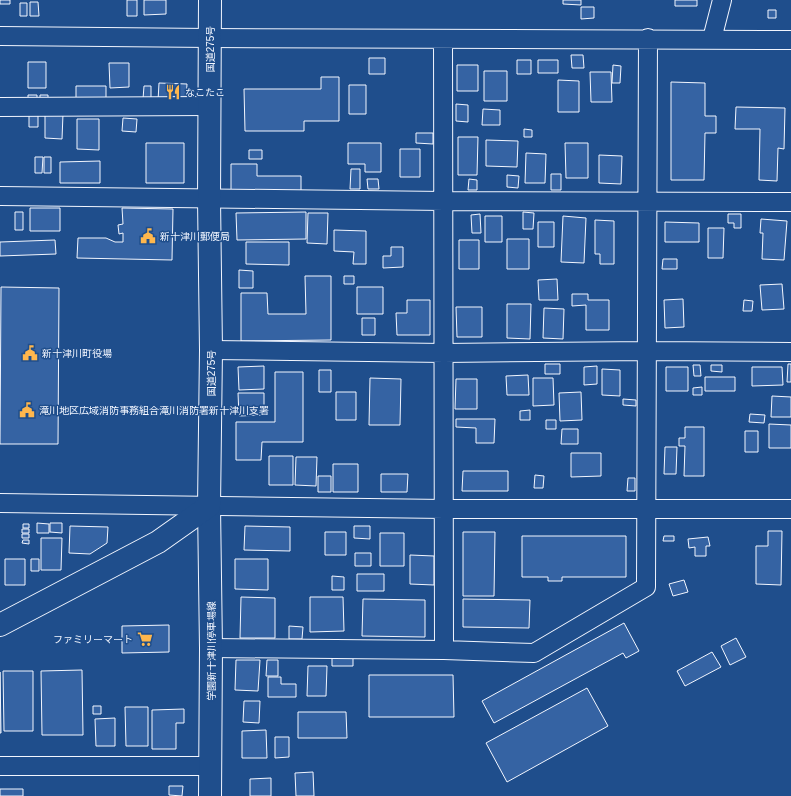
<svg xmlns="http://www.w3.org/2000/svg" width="791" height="796" font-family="Helvetica,'Noto Sans JP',sans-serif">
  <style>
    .building { fill: #3563a3; stroke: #f2f6ff }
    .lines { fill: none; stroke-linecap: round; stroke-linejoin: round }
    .minor-casing { stroke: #f2f6ff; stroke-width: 20 }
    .major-casing { stroke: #f2f6ff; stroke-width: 24 }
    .highway-casing { stroke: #f2f6ff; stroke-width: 24 }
    .minor { stroke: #1f4e8c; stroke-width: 18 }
    .major { stroke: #1f4e8c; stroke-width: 22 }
    .highway { stroke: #1f4e8c; stroke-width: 22 }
    .labels { text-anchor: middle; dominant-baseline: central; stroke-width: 3; stroke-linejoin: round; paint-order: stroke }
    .street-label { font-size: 10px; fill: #f2f6ff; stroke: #1f4e8c }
    .poi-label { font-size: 10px; fill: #f2f6ff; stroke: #1f4e8c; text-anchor: start }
  </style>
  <rect width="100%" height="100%" fill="#1f4e8c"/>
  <path class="building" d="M0,0H10V4H0Z
    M127,0H137V16H127Z
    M144,0H166V14L144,15Z
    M563,0H581V5L563,4Z
    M675,0H697V6H675Z
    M30,2H38L39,16H30Z
    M20,3H27V16H20Z
    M581,7H594V18L581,19Z
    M768,10H776V18H768Z
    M571,55H583L584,68H572Z
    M369,58H385V74H369Z
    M517,60H531V74H517Z
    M538,60H558V73H538Z
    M28,62H46V88H28Z
    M109,63H129V87L110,88Z
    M457,65H478V91H457Z
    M613,65L621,66L620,83H612Z
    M484,71H507V101H484Z
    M590,72H611L612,102H591Z
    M321,77H339V121H304V131H245L244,89H321Z
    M558,80L579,81V112H558Z
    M671,82L705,83V116H716V133H705L704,180H671Z
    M159,83L187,84L186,102L158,101Z
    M349,85H366V114H349Z
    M76,86H106V102H76Z
    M144,86H151V99H143Z
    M28,95H37V100H28Z
    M40,95H48V100H40Z
    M456,104L468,105V122L456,121Z
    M736,107L785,108L784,149L778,148L777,181L759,180L760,129H735Z
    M483,109L500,110V125H482Z
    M29,112H38V127H29Z
    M45,114H63L62,139L45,138Z
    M123,118L137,119L136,132L122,131Z
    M77,119H99V150L77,149Z
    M524,129L532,130V137H524Z
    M416,133H433V144L416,143Z
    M458,137H478L477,175H458Z
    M486,140L518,141L517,167L486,166Z
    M146,143H184V183H146Z
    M348,143H381V172H365V164H348Z
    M565,143H588V178H566Z
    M400,149H420V177H400Z
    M249,150H262V159H249Z
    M526,153L546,154L545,183H525Z
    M599,155L622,156L621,184L599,183Z
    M35,157H43L42,173H35Z
    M44,157H51V173H44Z
    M100,161V183H60V162Z
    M231,164H257V176H301V193H231Z
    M351,169H360V189H350Z
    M551,174H561V190H551Z
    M507,175L519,176L518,188L507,187Z
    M367,179H378L379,189H368Z
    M469,179L477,180V190H468Z
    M30,208H60V231H30Z
    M122,208L173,209L172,260L77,258L78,238H106L115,242H123V233L119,234L118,225L123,224Z
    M15,212H23V230H15Z
    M306,212V239L237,240L236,213Z
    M523,212L534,213L533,229H523Z
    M308,213H328L327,244L307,243Z
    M480,214L481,233H472L471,215Z
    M728,214H741V228H734V223H728Z
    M485,216H502V242H485Z
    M563,216L586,218L584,263L561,262Z
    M761,219L787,221L784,260L762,259L763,233H760Z
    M595,220L614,221V264H600V254H595Z
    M538,222H554V247H538Z
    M665,222L699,223V242H665Z
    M708,228H724L723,258H708Z
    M334,230L366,231V264H353L354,252L334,251Z
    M507,239H529V269H507Z
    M55,240L56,254L0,256V242Z
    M459,240H479V269H459Z
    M246,242H289V265L246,264Z
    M391,247H403V267L383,268V256H391Z
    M663,259H677V269H662Z
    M239,270L253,271V288H239Z
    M305,276H331V340L241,341V293H267L268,314H306Z
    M344,276H354V284H344Z
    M557,279L558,300H539L538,280Z
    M782,284L784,309L762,310L760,285Z
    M1,287L59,288L58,444H0Z
    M357,287H383V314H357Z
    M572,294H588V300H609V330H586V305L572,306Z
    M683,299L684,327L665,328L664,300Z
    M407,300H430V335H397L396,313H407Z
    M744,300L753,301L752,311H743Z
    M507,304H531L530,339L507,338Z
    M456,307H482V337H457Z
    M544,308L564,309L563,339L543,338Z
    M362,318H375V335H362Z
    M545,364H560V374H545Z
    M788,364H791V382H787Z
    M693,365H700L701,376H694Z
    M711,365H722V372L711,371Z
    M264,366V389L239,390L238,367Z
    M597,366V384L584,385V367Z
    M666,367H688V391H666Z
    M752,367H782L783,385L752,386Z
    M602,369L620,370V396L602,395Z
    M319,370H331V392H319Z
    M275,372H303V442H262L261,460H236V422H275Z
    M528,375L529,395H507L506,376Z
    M705,377H735V391H705Z
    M370,378L401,379L400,425H369Z
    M533,378H553L554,405L533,406Z
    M456,379H477V409H455Z
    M702,387V395H693V388Z
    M336,392H356V420H336Z
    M581,392L582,420L560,421L559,393Z
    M238,393H264V415L239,416Z
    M772,396L791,397V417H771Z
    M623,399L636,400V406L623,405Z
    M530,410V420H520V411Z
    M750,414L765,415L764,423L749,422Z
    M456,419H495L494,443H476V428L456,427Z
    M546,420H556V429H546Z
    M769,424L791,425V448H769Z
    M685,427H704V476H684L685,446H679V438H685Z
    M562,429H578V444H561Z
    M745,431H758V452H745Z
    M665,447H677L676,474H664Z
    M571,453H601V476L571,477Z
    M269,456H293V485H269Z
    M296,457H317L316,486L295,485Z
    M333,464H358V492H333Z
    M463,471H508V491H462Z
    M381,474H408L407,492H381Z
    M535,475L544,476L543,488H534Z
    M318,476H331V492H318Z
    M628,478H635V491H627Z
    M37,523L49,524V533H37Z
    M50,523H62V533L50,532Z
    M23,524H29V528H23Z
    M70,526L108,527L107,543L90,554L69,553Z
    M245,526L290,527V551L244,550Z
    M354,526H370V539L354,538Z
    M22,529H29V533H22Z
    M768,531H782L781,585L756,584V546H768Z
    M325,532H346V555H325Z
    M463,532H495L494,596H463Z
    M380,533H404V566H380Z
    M22,534H29V538H22Z
    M522,536H626V577H562V581H548V577H522Z
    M664,536H674V541H663Z
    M708,537L710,546H706V556H695V547L689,548L688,539Z
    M41,538H62L61,570H41Z
    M23,540H29V544L22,543Z
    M355,553H371V566H355Z
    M410,555L434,556V585L410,584Z
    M5,559H25V585H5Z
    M31,559H39V571H31Z
    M235,559H268V590L235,589Z
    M357,574H384V591H357Z
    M332,576L344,577V590H332Z
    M684,580L688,592L673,596L669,584Z
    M241,597L275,598V638H240Z
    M310,597H343L344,631L310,632Z
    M363,599L425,600V637L362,636Z
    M463,599L530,600L529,628L463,627Z
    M624,623L639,651L626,658L623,653L494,723L482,701Z
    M169,625V652L122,653V626Z
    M289,626L303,627L302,639H289Z
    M736,638L746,657L730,665L721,646Z
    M712,652L721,667L685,686L677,671Z
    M332,658H353V666H332Z
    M236,660H260L258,691L235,690Z
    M267,660H278V676H266Z
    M308,666H327L326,696H307Z
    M82,670L83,735H42L41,671Z
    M3,671H33V731H4Z
    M0,672L1,733H0Z
    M369,675H453L454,717H369Z
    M268,677H281V684H296V697H268Z
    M587,688L608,726L507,782L486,743Z
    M244,701H260L259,723L243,722Z
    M93,706H101V714H93Z
    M125,707H148V746H126Z
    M184,709V723H176V749H152V710Z
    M298,712H346L347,738H298Z
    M115,718V746H96L95,719Z
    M266,730L267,758H242V731Z
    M275,737H289V757L275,758Z
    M313,772L314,796H296L295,773Z
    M271,778V796H250V779Z
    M169,786H183L182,796L169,795Z
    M0,789H23V796H0Z"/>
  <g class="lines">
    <g class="minor-casing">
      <path id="minor" d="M0,36L210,38L791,40
        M443,39L444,650
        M712,39L722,0
        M0,107L210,106
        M0,196L444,201L791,202
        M211,350L444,353L648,351L791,352
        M0,503L444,509H791
        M211,648L444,650L534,653L646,587L648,38
        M0,766H210"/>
    </g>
    <g class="major-casing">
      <path id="major" d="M209,506L211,648L210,796"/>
    </g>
    <g class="highway-casing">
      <path id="highway" d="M0,625L158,542L209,506L211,350L209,199L210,0"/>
    </g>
    <use href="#minor" class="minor"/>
    <use href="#major" class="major"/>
    <use href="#highway" class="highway"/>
  </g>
  <defs>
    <g id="restaurant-bare" transform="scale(1.2)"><path d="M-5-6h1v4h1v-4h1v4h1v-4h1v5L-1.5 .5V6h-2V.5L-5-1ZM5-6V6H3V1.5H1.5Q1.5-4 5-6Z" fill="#ffb74d" stroke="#1f4e8c" stroke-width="2.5" paint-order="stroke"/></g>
    <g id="civic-bare" transform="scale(1.2)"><path d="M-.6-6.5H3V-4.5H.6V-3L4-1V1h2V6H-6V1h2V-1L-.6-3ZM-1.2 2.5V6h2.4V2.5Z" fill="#ffb74d" stroke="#1f4e8c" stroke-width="2.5" paint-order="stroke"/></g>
    <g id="supermarket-bare" transform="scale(1.2)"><path d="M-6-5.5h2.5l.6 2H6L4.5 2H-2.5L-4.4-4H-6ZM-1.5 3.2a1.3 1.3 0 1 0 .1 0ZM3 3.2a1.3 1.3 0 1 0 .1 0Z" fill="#ffb74d" stroke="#1f4e8c" stroke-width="2.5" paint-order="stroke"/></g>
  </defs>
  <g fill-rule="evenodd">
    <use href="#restaurant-bare" x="173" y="92"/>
    <use href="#civic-bare" x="148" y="236"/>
    <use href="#civic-bare" x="30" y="353"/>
    <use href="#civic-bare" x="27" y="410"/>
    <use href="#supermarket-bare" x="145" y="639"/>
  </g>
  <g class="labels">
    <g class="street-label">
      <text transform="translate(210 49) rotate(-90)">国道275号</text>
      <text transform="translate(211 373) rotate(-90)">国道275号</text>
      <text transform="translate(211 651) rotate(-90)">学園新十津川停車場線</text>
    </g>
    <g class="poi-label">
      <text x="185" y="92">なこたこ</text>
      <text x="160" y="236">新十津川郵便局</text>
      <text x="42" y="353">新十津川町役場</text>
      <text x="39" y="410">滝川地区広域消防事務組合滝川消防署新十津川支署</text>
      <text x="133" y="639" text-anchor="end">ファミリーマート</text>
    </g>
  </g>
</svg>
